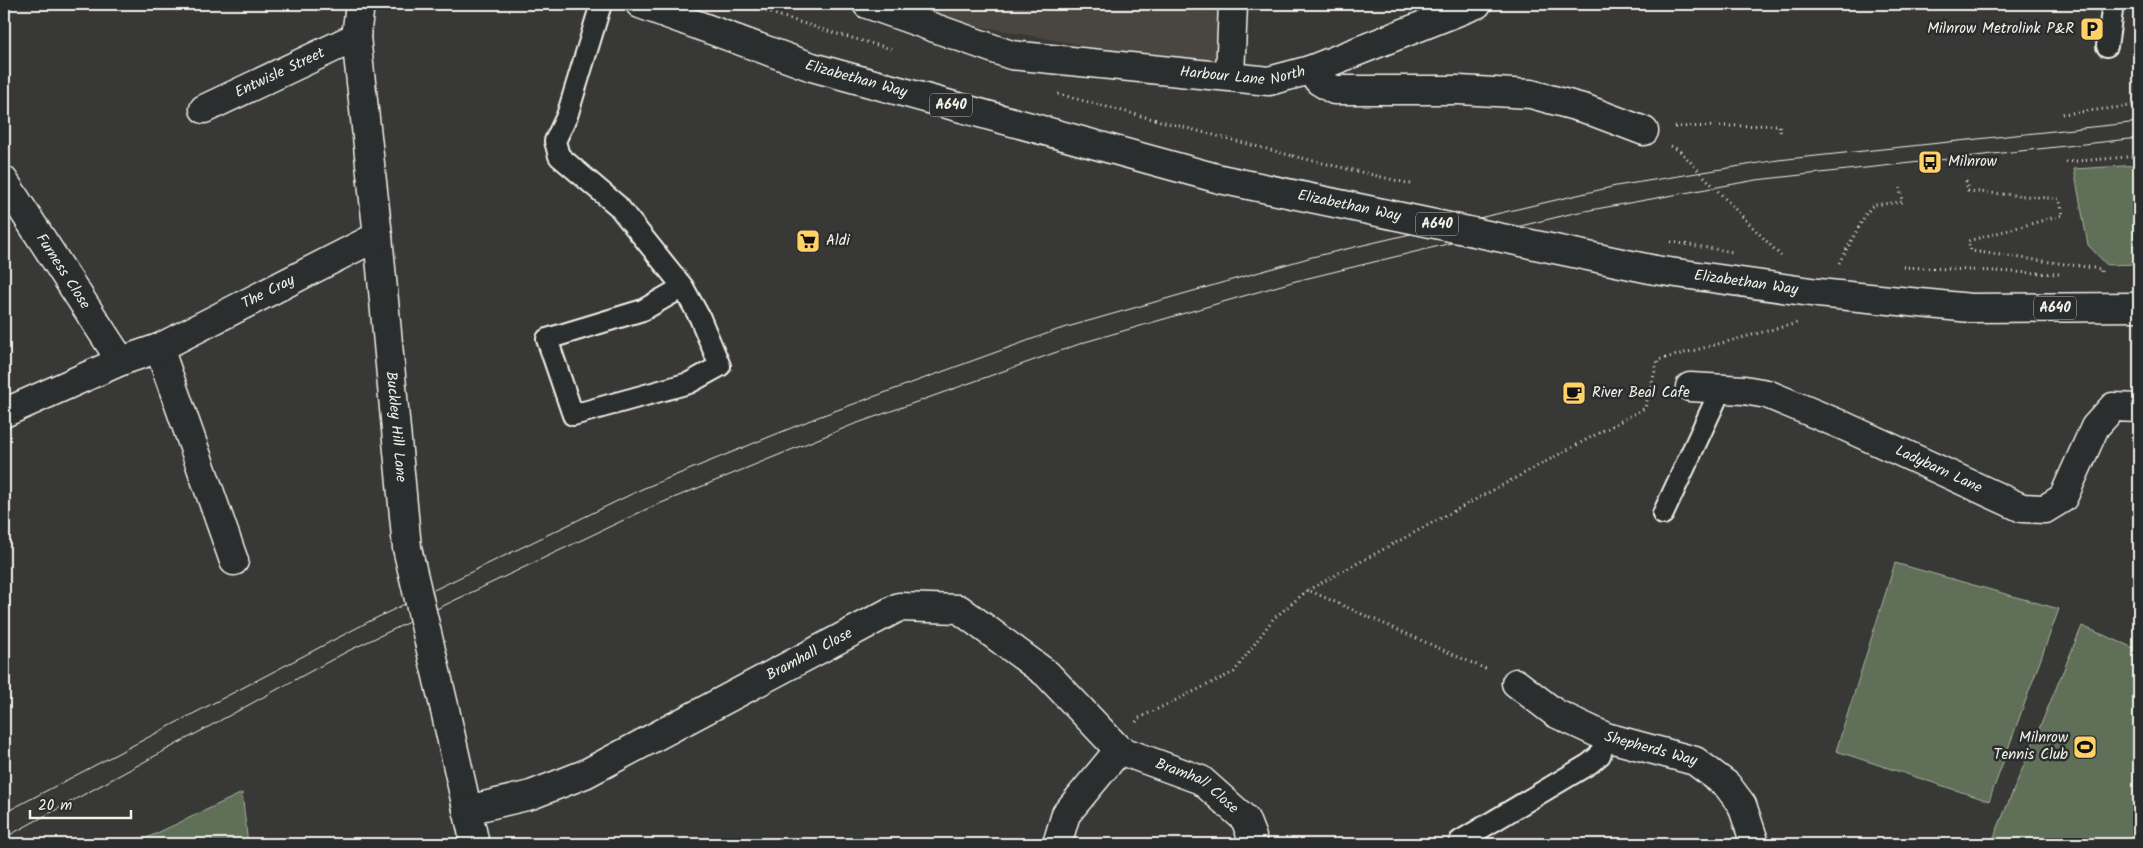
<svg xmlns="http://www.w3.org/2000/svg" width="2143" height="848" font-family="Kalam,sans-serif">
  <style>
    .built { fill: #48453f }
    .green { fill: #607058; stroke: #aab0a0 }
    .lines { fill: none; stroke-linecap: round; stroke-linejoin: round }
    .lane-casing { stroke: #f4f1e8; stroke-width: 24 }
    .street-casing { stroke: #f4f1e8; stroke-width: 31 }
    .primary-casing { stroke: #f4f1e8; stroke-width: 31 }
    .path { stroke: #f4f1e8; stroke-width: 3; stroke-dasharray: 1 4; stroke-linecap: butt }
    .lane { stroke: #2a2d2e; stroke-width: 20 }
    .street { stroke: #2a2d2e; stroke-width: 28 }
    .primary { stroke: #2a2d2e; stroke-width: 28 }
    .tram { stroke: #f4f1e8; stroke-width: 1 }
    .street-bridge-casing { stroke: #f4f1e8; stroke-width: 31; stroke-linecap: butt }
    .primary-bridge-casing { stroke: #f4f1e8; stroke-width: 31; stroke-linecap: butt }
    .path-bridge { stroke: #f4f1e8; stroke-width: 3; stroke-dasharray: 1 4; stroke-linecap: butt }
    .street-bridge { stroke: #2a2d2e; stroke-width: 28 }
    .primary-bridge { stroke: #2a2d2e; stroke-width: 28 }
    .labels { text-anchor: middle; dominant-baseline: central; stroke-width: 5; stroke-linejoin: round; paint-order: stroke }
    .shield { fill: #2a2d2e; stroke: #b7b6b0; stroke-width: 1 }
    .shield-label { font-size: 14px; font-weight: bold; fill: #f4f1e8 }
    .poi-label { font-size: 15px; fill: #f4f1e8; stroke: #2a2d2e; text-anchor: start }
    .street-label { font-size: 15px; fill: #f4f1e8; stroke: #2a2d2e }
  </style>
  <rect width="100%" height="100%" fill="#383836"/>
  <filter id="ink" filterUnits="userSpaceOnUse"><feTurbulence type="fractalNoise" baseFrequency=".02" numOctaves="2"/><feDisplacementMap in="SourceGraphic" scale="10" xChannelSelector="R" yChannelSelector="G"/><feConvolveMatrix kernelMatrix="1 2 1 2 8 2 1 2 1" color-interpolation-filters="sRGB"/></filter>
  <g filter="url(#ink)">
    <path class="built" d="M913,4H1225L1223,62H1173L973,25Z"/>
    <path class="green" d="M2139,165V264L2107,265L2088,245L2074,169Z
      M1895,563L2059,609L1989,801L1836,751Z
      M2082,626L2139,650V844H1991Z
      M242,793L248,844H134Z"/>
    <g class="lines">
      <g class="lane-casing">
        <path id="lane" d="M601,4L567,116L555,141L559,156L618,206L683,287L700,318L720,366L689,383L573,415L547,339L643,310L683,287
          M2107,46L2113,4
          M1663,514L1721,389
          M1460,841L1589,764L1600,755L1606,737"/>
      </g>
      <g class="street-casing">
        <g id="street">
          <path id="s1" d="M360,4L356,37L378,236L407,548"/>
          <path id="s2" d="M867,4L1011,55L1269,81L1310,70L1319,81L1334,90H1459L1531,94L1586,109L1644,131"/>
          <path d="M1310,70L1477,4"/>
          <path d="M1230,76L1233,4"/>
          <path id="s3" d="M204,109L356,37"/>
          <path id="s4" d="M4,181L121,361"/>
          <path d="M159,348L234,561"/>
          <path id="s5" d="M1690,387L1744,390L1767,394L1844,426L2022,508L2045,509L2063,498L2095,427L2113,407L2139,408"/>
          <path id="s6" d="M4,413L121,361L159,348L378,236"/>
          <path id="s7" d="M1516,683L1555,713L1606,737L1695,761L1727,785L1742,805L1755,844"/>
          <path d="M445,710L475,844"/>
          <path id="s8" d="M467,810L531,795L585,774L899,607L959,609L1047,674L1119,750L1201,780L1245,819L1252,837L1251,844"/>
          <path d="M1057,844L1066,814L1119,750"/>
        </g>
      </g>
      <g class="primary-casing">
        <g id="primary">
          <path id="s9" d="M640,4L812,67L1220,179"/>
          <path id="s10" d="M1655,270L1818,293L1971,308L2139,307"/>
        </g>
      </g>
      <path class="path" d="M742,4L834,33L895,50
        M1058,94L1293,156
        M2062,114L2139,105
        M1675,127L1779,125L1781,135
        M1671,146L1680,151
        M2066,162L2139,156
        M1966,181L1968,191L2059,199L2063,215L1968,241L1971,251L2101,269V275
        M1735,209L1781,256
        M1839,263L1866,214L1873,205L1902,202L1900,188
        M1903,267L2059,274
        M1308,590L1645,408L1658,360L1797,323
        M1136,722L1139,718L1234,672L1273,619L1308,590L1488,670"/>
      <use href="#lane" class="lane"/>
      <use href="#street" class="street"/>
      <use href="#primary" class="primary"/>
      <path class="tram" d="M4,813L368,622L642,489L818,417L1057,330L1312,257L1616,186L1778,160L2139,122
        M4,838L348,651L649,508L852,425L1085,342L1292,282L1574,213L1756,180L2139,138"/>
      <g class="street-bridge-casing">
        <path id="street-bridge" d="M407,548L445,710"/>
      </g>
      <g class="primary-bridge-casing">
        <g id="primary-bridge">
          <path id="s11" d="M1220,179L1655,270"/>
        </g>
      </g>
      <path class="path-bridge" d="M1680,151L1735,209
        M1293,156L1411,184
        M1671,242L1733,252"/>
      <use href="#street-bridge" class="street-bridge"/>
      <use href="#primary-bridge" class="primary-bridge"/>
    </g>
  </g>
  <defs>
    <g id="parking-square" transform="scale(1.25)"><rect x="-9" y="-9" width="18" height="18" rx="4" fill="#ffd166" stroke="#2a2d2e"/><path d="M-3.5-5.5H1a3.5 3.5 0 0 1 0 7H-1V5.5H-3.5ZM-1-3.4V-.6H.8a1.4 1.4 0 0 0 0-2.8Z" fill="#111"/></g>
    <g id="bus-square" transform="scale(1.25)"><rect x="-9" y="-9" width="18" height="18" rx="4" fill="#ffd166" stroke="#2a2d2e"/><path d="M-5-6H5V4H4V6H2V4H-2V6H-4V4H-5ZM-3.5-4V0h7V-4ZM-3.5 1.2v1.5H-2V1.2ZM2 1.2v1.5H3.5V1.2Z" fill="#111"/></g>
    <g id="supermarket-square" transform="scale(1.25)"><rect x="-9" y="-9" width="18" height="18" rx="4" fill="#ffd166" stroke="#2a2d2e"/><path d="M-6-5.5h2.5l.6 2H6L4.5 2H-2.5L-4.4-4H-6ZM-1.5 3.2a1.3 1.3 0 1 0 .1 0ZM3 3.2a1.3 1.3 0 1 0 .1 0Z" fill="#111"/></g>
    <g id="cafe-square" transform="scale(1.25)"><rect x="-9" y="-9" width="18" height="18" rx="4" fill="#ffd166" stroke="#2a2d2e"/><path d="M-5.5-4.5H6V0H3Q3 3.5 0 3.5H-2.5Q-5.5 3.5-5.5 0ZM3-3.2v2h1.7v-2ZM-6 4.5H4V6H-6Z" fill="#111"/></g>
    <g id="stadium-square" transform="scale(1.25)"><rect x="-9" y="-9" width="18" height="18" rx="4" fill="#ffd166" stroke="#2a2d2e"/><path d="M0-5a6.5 5 0 1 0 0 10a6.5 5 0 1 0 0-10ZM-3.5-1.8h7v3.6h-7Z" fill="#111"/></g>
  </defs>
  <g fill-rule="evenodd">
    <use href="#parking-square" x="2092" y="29"/>
    <use href="#bus-square" x="1930" y="162"/>
    <use href="#supermarket-square" x="808" y="241"/>
    <use href="#cafe-square" x="1574" y="393"/>
    <use href="#stadium-square" x="2085" y="747"/>
  </g>
  <g class="labels">
    <g class="shield">
      <rect x="930" y="93.5" width="42" height="23" rx="4"/>
      <rect x="1416" y="212.5" width="42" height="23" rx="4"/>
      <rect x="2034" y="296.5" width="42" height="23" rx="4"/>
    </g>
    <g class="shield-label">
      <text x="951" y="105">A640</text>
      <text x="1437" y="224">A640</text>
      <text x="2055" y="308">A640</text>
    </g>
    <g class="poi-label">
      <text x="2074" y="29" text-anchor="end">Milnrow Metrolink P&amp;R</text>
      <text x="1948" y="162">Milnrow</text>
      <text x="826" y="241">Aldi</text>
      <text x="1592" y="393">River Beal Cafe</text>
      <text x="2068" y="738" text-anchor="end">Milnrow<tspan x="2068" dy="17">Tennis Club</tspan></text>
    </g>
    <g class="street-label">
      <text stroke="none"><textPath href="#s2" startOffset="386">Harbour Lane North</textPath></text>
      <text stroke="none"><textPath href="#s3" startOffset="84">Entwisle Street</textPath></text>
      <text stroke="none"><textPath href="#s9" startOffset="229">Elizabethan Way</textPath></text>
      <text stroke="none"><textPath href="#s11" startOffset="132">Elizabethan Way</textPath></text>
      <text stroke="none"><textPath href="#s4" startOffset="108">Furness Close</textPath></text>
      <text stroke="none"><textPath href="#s10" startOffset="92">Elizabethan Way</textPath></text>
      <text stroke="none"><textPath href="#s6" startOffset="291">The Cray</textPath></text>
      <text stroke="none"><textPath href="#s1" startOffset="425">Buckley Hill Lane</textPath></text>
      <text stroke="none"><textPath href="#s5" startOffset="265">Ladybarn Lane</textPath></text>
      <text stroke="none"><textPath href="#s8" startOffset="378">Bramhall Close</textPath></text>
      <text stroke="none"><textPath href="#s7" startOffset="152">Shepherds Way</textPath></text>
      <text stroke="none"><textPath href="#s8" startOffset="840">Bramhall Close</textPath></text>
    </g>
  </g>
  <rect width="2143" height="848" fill="none" stroke="#2a2d2e" stroke-width="20"/>
  <rect x="10" y="10" width="2123" height="828" fill="none" stroke="#f4f1e8" stroke-width="2" filter="url(#ink)"/>
  <path d="M30 810v8h101v-8" fill="none" stroke="#f4f1e8" stroke-width="2.5"/>
  <text x="38" y="810" font-size="15" fill="#f4f1e8" stroke="#2a2d2e" stroke-width="4" paint-order="stroke">20 m</text>
</svg>
